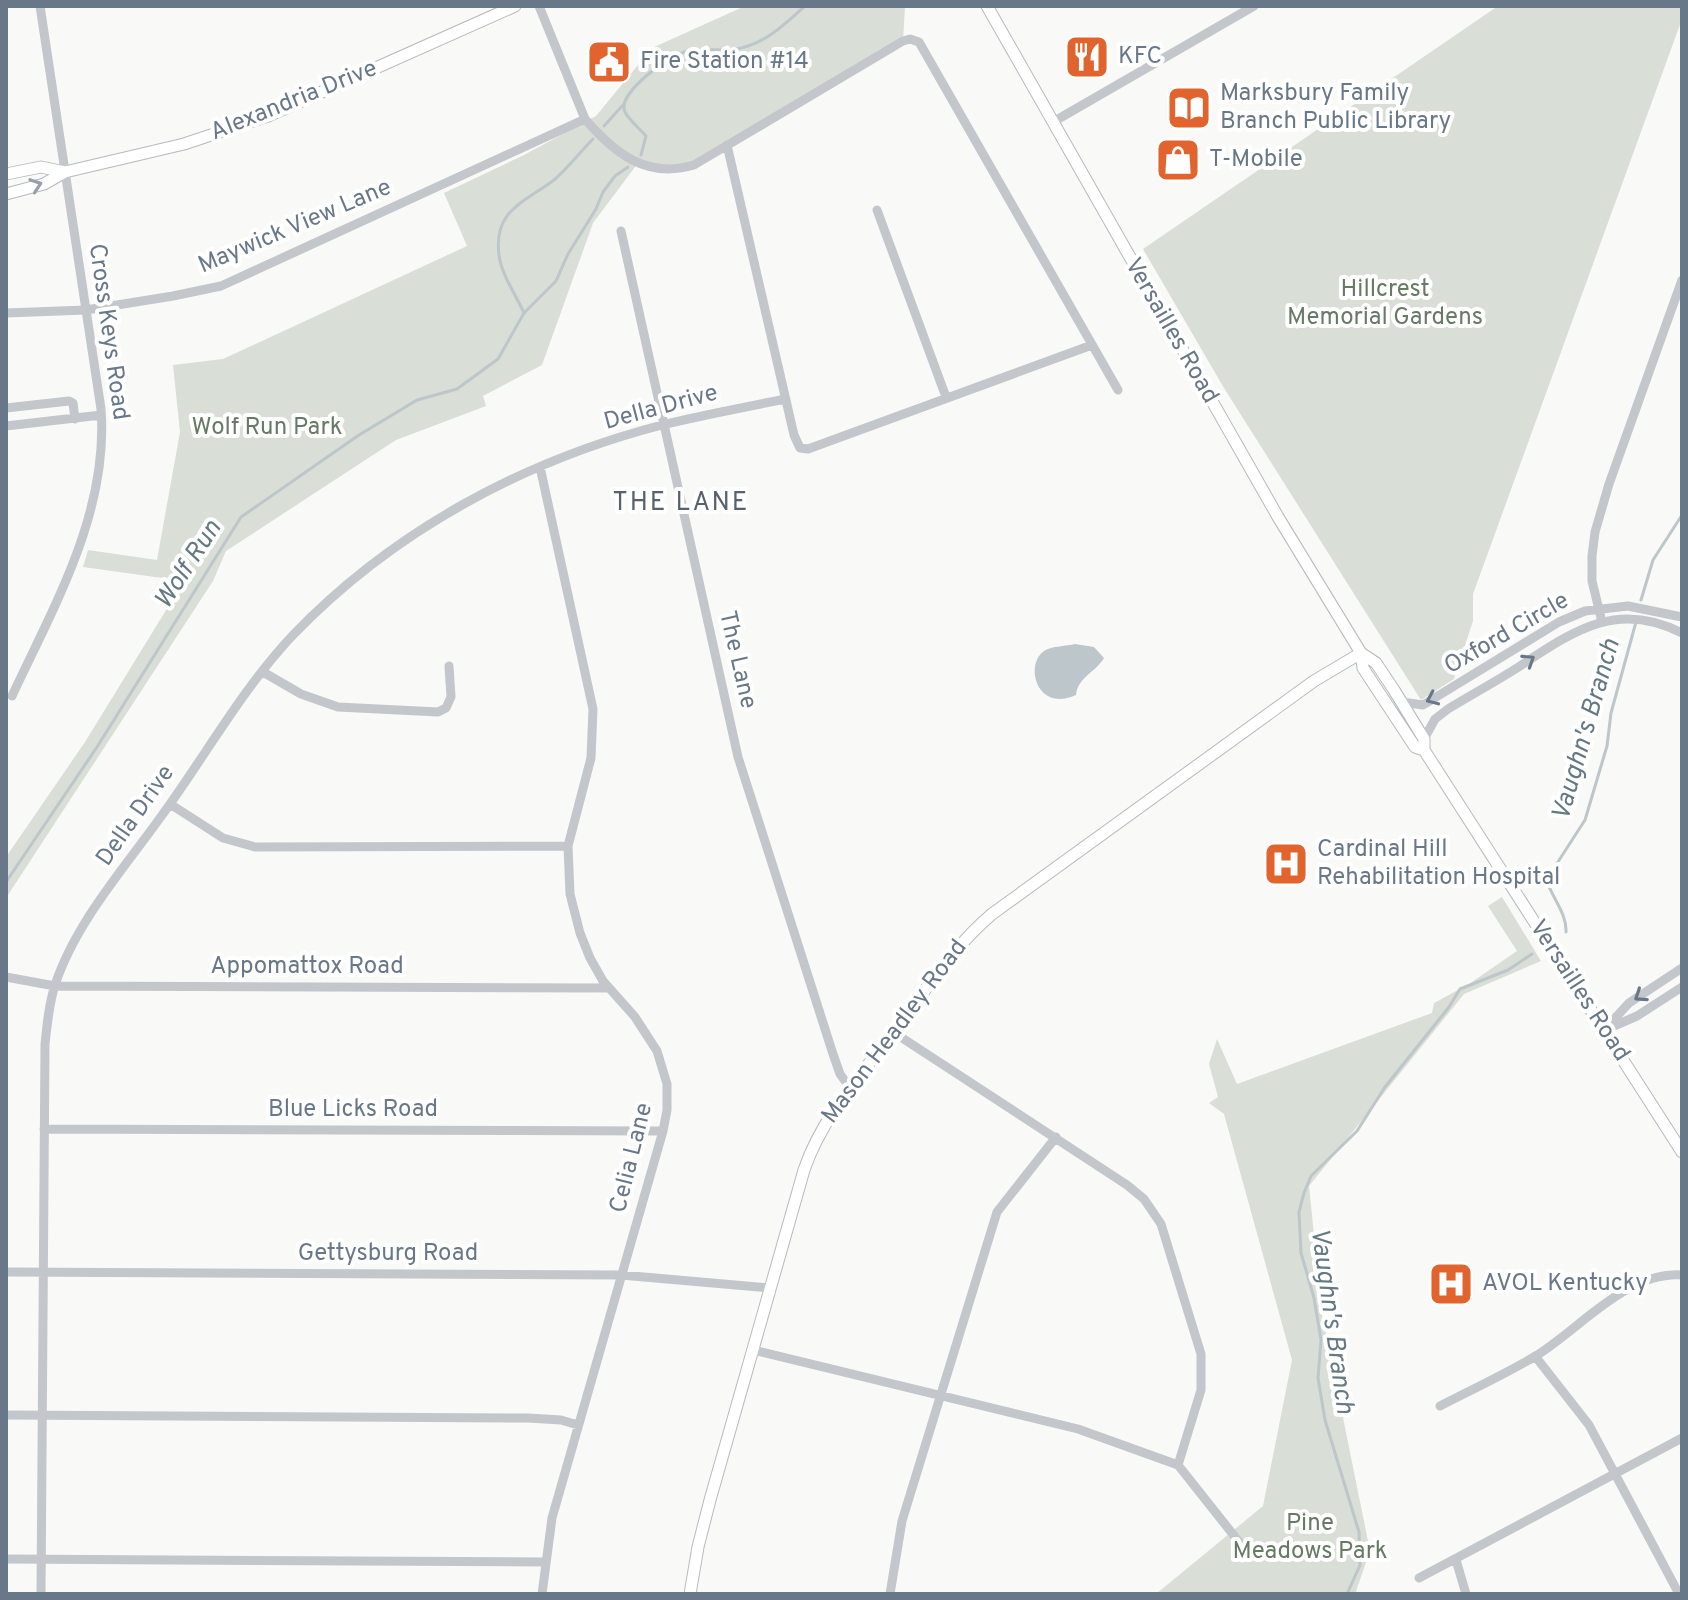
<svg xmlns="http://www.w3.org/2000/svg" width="1688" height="1600" font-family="Overpass,sans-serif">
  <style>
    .green { fill: #d9ded6 }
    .water { fill: #bcc6cb }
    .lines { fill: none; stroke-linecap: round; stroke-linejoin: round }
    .stream { stroke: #bcc6cb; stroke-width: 3 }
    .major-casing { stroke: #b6babf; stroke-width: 13 }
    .minor { stroke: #c3c6cb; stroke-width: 9 }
    .major { stroke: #fff; stroke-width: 11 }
    .oneway { stroke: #96a0ac }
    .oneway2 { stroke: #697888 }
    .labels { text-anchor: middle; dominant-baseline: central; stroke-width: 8; stroke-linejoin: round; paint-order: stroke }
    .poi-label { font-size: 24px; fill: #697888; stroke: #fff; text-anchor: start }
    .street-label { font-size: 24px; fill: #697888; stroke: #fff }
    .park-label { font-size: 24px; fill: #667a64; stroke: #fff }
    .neighbourhood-label { font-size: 26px; letter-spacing: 2px; fill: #57626d; stroke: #fff }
    .water-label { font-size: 26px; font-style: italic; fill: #657983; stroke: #fff }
  </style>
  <rect width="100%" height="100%" fill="#f9f9f7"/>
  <path class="green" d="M745,6H905L903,41L685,167L638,163L593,223L542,365L483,396L486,406L396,440L226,551L213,581L6,898V857L85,742L184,581L83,567L88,550L157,560L180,432L173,365L223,359L467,246L444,193L524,155L596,116L652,48Z
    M1498,6H1682V19L1473,594V621L1454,679L1421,700L1224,388L1143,249Z
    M1502,897L1541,961L1464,994L1309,1186L1322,1314L1370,1551L1355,1594H1156L1263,1506L1292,1360L1224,1114L1209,1103L1218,1097L1209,1064L1217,1039L1237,1084L1432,1013L1434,1003L1469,984L1517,951L1488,906Z"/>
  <path class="water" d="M1075,644L1094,647L1104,658C1096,672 1078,677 1076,695C1037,713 1024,665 1044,651C1052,646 1067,646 1075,644Z"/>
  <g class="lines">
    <path class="stream" d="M604,126L623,105
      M641,155L646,136C640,129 629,120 625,112C616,93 671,54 688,51C704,47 721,52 737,49C766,43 784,25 805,6
      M524,313C516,295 501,274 499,255C493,210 525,202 554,180C568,168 580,152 593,139
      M1641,600L1653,560L1682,515
      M6,882L97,747L241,517L359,435L417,400L457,389L498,359L524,313L556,281L568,254L596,209L603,192L615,176L628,167
      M1566,932C1567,915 1554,900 1548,884L1554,868L1585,820L1607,746L1611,713L1636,622
      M1347,1594L1360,1565L1359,1532L1325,1420L1318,1378L1321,1340L1314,1298L1301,1253L1299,1212L1304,1193L1311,1176L1357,1131L1385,1087L1449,1007L1460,989L1508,970L1532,954"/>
    <g class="major-casing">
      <path id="major" d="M987,6L1278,517L1361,653L1363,668L1415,747L1424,750L1682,1152
        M6,174L41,167L65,172
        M6,194L44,184L65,172L184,144L268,116L515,6
        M1361,653L1376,663L1394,690L1424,739V750
        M690,1594L698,1547L710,1500L804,1170C822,1117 860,1076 894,1032C925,991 953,947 992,914L1314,681L1361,653"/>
    </g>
    <path class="minor" d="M539,6L585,119C615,154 647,179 694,165L903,41L910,39L919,42L1118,390
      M1053,122L1254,6
      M727,145L794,435L800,448L808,449L1092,345
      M877,210L946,397
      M621,231L738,757L833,1054L840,1074L850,1088
      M6,313L86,310L173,296L221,286L585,119
      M6,408L69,401L73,403L75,419
      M6,426L101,415
      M540,467L593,709L591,758L568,846L570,894L580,933L590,958L603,981L635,1017L657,1051L667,1084V1110L663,1131L552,1518L542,1594
      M1602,622L1592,581V556L1595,532L1609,484L1682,280
      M263,672L301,694L338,707L438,712L446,708L451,697L449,666
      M12,696C54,606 109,512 101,409L40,6
      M1402,702L1423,705L1559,622L1585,611L1628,606L1682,617
      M1424,739L1435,719L1448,709C1471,695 1495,682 1517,668C1572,632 1616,599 1682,633
      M170,804L223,838L255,847L568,846
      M6,977L55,986L608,988
      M1607,1029L1637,1016L1682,987
      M1604,1030L1629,1003L1682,968
      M893,1032L1127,1185L1144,1199L1161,1224L1201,1354V1390L1178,1465
      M44,1129L663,1131
      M6,1272L621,1275L770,1288
      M753,1350L1078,1429L1178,1465L1247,1552
      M1535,1356L1589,1425L1679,1594
      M1440,1406C1471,1390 1503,1375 1534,1357C1579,1330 1626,1271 1682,1275
      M6,1415L528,1418L561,1420L578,1425
      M6,1559L546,1562
      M1456,1560L1466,1594
      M1419,1578L1682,1438
      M41,1594L45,1044C47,1024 49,1004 55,985C76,921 127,865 165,811C207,753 243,688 293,635C393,531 523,461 662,425C703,415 745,407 786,399
      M890,1594L902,1521L997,1212L1056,1137"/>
    <use href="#major" class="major"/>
  </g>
  <defs><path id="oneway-chevron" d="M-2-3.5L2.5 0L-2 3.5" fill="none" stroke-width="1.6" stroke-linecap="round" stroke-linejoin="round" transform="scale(2)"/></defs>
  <use class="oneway" href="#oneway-chevron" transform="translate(36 185) rotate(-19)"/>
  <g class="oneway2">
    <use href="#oneway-chevron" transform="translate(1529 660) rotate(-33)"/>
    <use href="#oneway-chevron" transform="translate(1432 699) rotate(156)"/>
    <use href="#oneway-chevron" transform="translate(1640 996) rotate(146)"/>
  </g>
  <defs>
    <g id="restaurant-square" transform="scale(2.3)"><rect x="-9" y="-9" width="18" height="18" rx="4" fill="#e1642f" stroke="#fff"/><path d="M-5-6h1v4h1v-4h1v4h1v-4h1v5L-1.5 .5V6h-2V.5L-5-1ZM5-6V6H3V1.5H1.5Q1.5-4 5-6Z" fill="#fff"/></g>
    <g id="civic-square" transform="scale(2.3)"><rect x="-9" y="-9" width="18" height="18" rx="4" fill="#e1642f" stroke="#fff"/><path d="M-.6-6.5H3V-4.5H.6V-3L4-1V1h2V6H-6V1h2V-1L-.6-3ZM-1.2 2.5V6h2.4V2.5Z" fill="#fff"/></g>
    <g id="library-square" transform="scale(2.3)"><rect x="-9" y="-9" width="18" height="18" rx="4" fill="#e1642f" stroke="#fff"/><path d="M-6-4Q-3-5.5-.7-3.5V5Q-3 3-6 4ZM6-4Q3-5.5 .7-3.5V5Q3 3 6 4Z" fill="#fff"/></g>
    <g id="shop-square" transform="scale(2.3)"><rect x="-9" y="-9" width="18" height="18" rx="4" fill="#e1642f" stroke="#fff"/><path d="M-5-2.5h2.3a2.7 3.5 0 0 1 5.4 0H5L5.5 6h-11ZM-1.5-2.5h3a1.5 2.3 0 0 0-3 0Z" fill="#fff"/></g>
    <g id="hospital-square" transform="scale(2.3)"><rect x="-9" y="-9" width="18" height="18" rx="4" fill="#e1642f" stroke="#fff"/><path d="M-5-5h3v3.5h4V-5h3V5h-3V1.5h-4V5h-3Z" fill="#fff"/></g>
  </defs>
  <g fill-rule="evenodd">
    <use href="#restaurant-square" x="1087" y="57"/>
    <use href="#civic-square" x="609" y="62"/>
    <use href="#library-square" x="1189" y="108"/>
    <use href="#shop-square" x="1178" y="160"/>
    <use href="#hospital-square" x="1286" y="864"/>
    <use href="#hospital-square" x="1451" y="1284"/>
  </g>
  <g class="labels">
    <g class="poi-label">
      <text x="1118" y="57">KFC</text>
      <text x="640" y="62">Fire Station #14</text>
      <text x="1220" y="94">Marksbury Family<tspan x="1220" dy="28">Branch Public Library</tspan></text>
      <text x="1209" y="160">T-Mobile</text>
      <text x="1317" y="850">Cardinal Hill<tspan x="1317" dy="28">Rehabilitation Hospital</tspan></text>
      <text x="1482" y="1284">AVOL Kentucky</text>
    </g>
    <g class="street-label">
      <text transform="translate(294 101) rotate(-22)">Alexandria Drive</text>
      <text transform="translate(295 227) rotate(-23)">Maywick View Lane</text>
      <text transform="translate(1171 331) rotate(60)">Versailles Road</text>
      <text transform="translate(108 332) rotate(82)">Cross Keys Road</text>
      <text transform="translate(661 408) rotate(-15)">Della Drive</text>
      <text transform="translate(1507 634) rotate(-30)">Oxford Circle</text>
      <text transform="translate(737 660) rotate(77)">The Lane</text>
      <text transform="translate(136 816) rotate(-55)">Della Drive</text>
      <text x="307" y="967">Appomattox Road</text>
      <text transform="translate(1579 991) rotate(57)">Versailles Road</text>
      <text transform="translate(895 1032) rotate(-53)">Mason Headley Road</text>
      <text x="353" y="1110">Blue Licks Road</text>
      <text transform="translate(632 1158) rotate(-76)">Celia Lane</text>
      <text x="388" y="1254">Gettysburg Road</text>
    </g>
    <g class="park-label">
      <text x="1385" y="290">Hillcrest<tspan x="1385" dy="28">Memorial Gardens</tspan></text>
      <text x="267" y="428">Wolf Run Park</text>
      <text x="1310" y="1524">Pine<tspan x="1310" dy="28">Meadows Park</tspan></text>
    </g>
    <g class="neighbourhood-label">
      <text x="681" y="503">THE LANE</text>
    </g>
    <g class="water-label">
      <text transform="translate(189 565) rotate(-57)">Wolf Run</text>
      <text transform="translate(1587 730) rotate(-74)">Vaughn's Branch</text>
      <text transform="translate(1331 1321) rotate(82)">Vaughn's Branch</text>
    </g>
  </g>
  <rect width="1688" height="1600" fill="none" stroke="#697888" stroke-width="16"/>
</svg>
